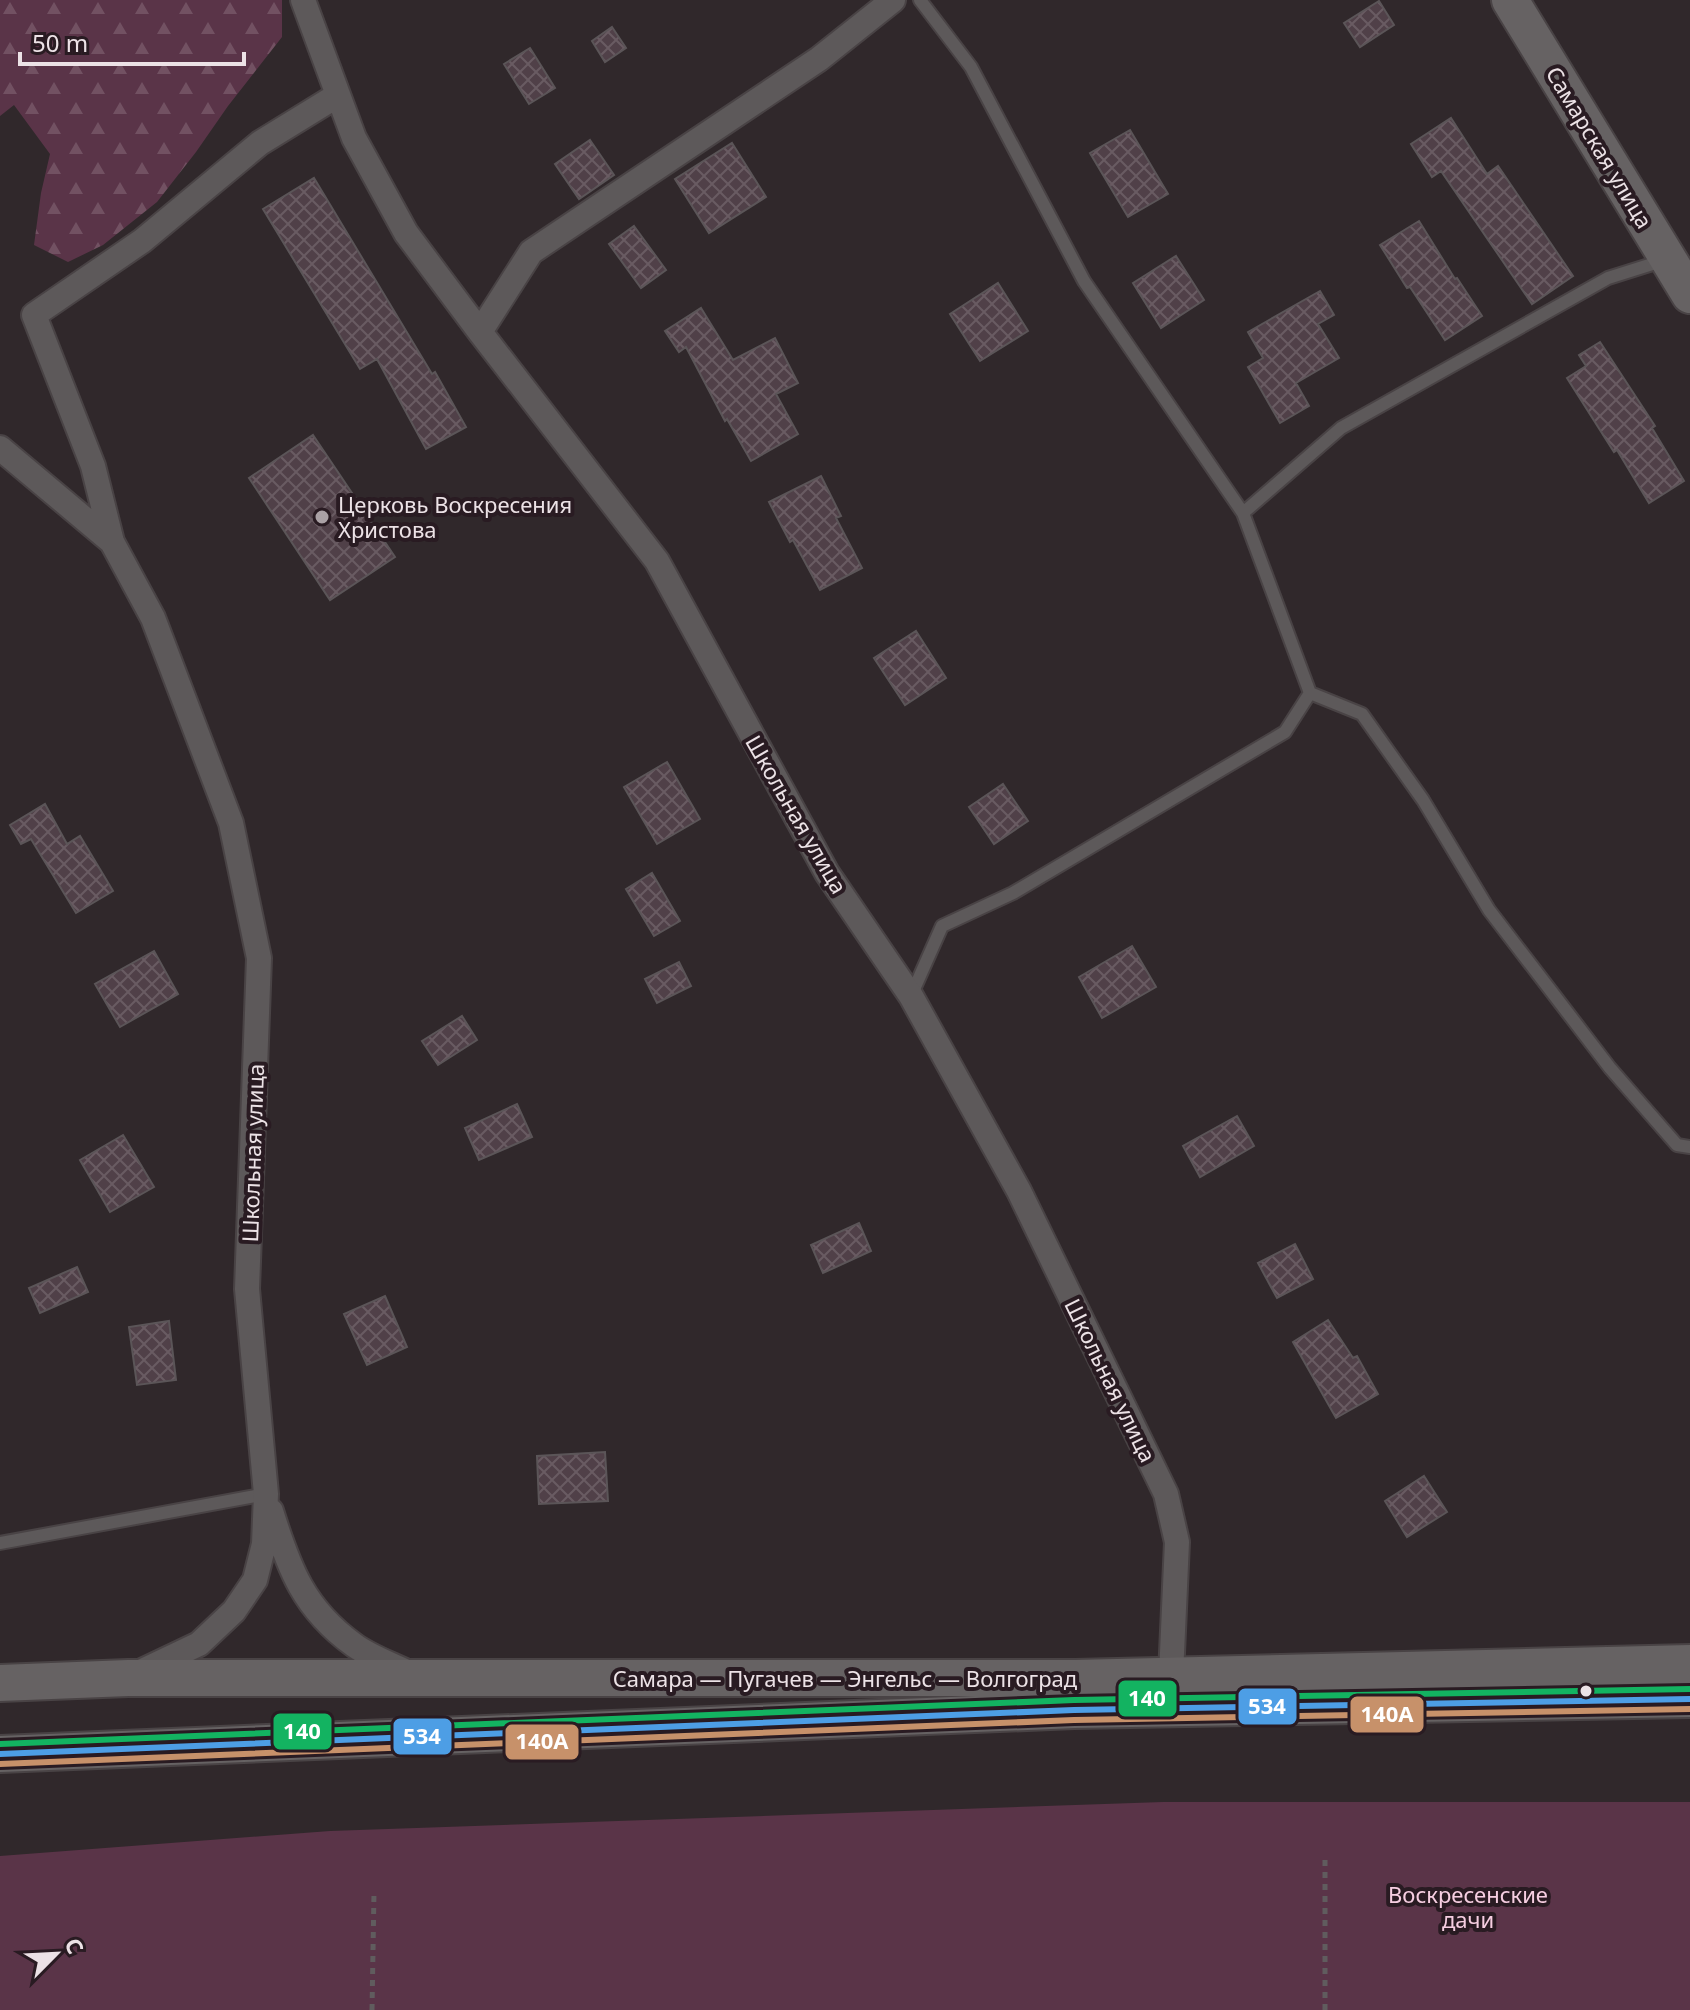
<svg xmlns="http://www.w3.org/2000/svg" width="1690" height="2010" font-family="'Noto Sans',sans-serif">
  <style>
    .forest { fill: url(#forest-firs) }
    .green { fill: #5a3448 }
    .building { fill: url(#building-cross-hatch); stroke: #5b5558; stroke-width: 2 }
    .lines { fill: none; stroke-linecap: round; stroke-linejoin: round }
    .service-casing { stroke: #494345; stroke-width: 16 }
    .minor-casing { stroke: #494345; stroke-width: 28 }
    .primary-casing { stroke: #494345; stroke-width: 40 }
    .path { stroke: #605c5e; stroke-width: 5; stroke-dasharray: 6 6; stroke-linecap: butt }
    .service { stroke: #5d595a; stroke-width: 12 }
    .minor { stroke: #5d595a; stroke-width: 24 }
    .primary { stroke: #666263; stroke-width: 36 }
    .bus-1-casing { stroke: #291b22; stroke-width: 12 }
    .bus-2-casing { stroke: #291b22; stroke-width: 12 }
    .bus-3-casing { stroke: #291b22; stroke-width: 12 }
    .bus-1 { stroke: #4d9ee5; stroke-width: 6 }
    .bus-2 { stroke: #c7916a; stroke-width: 6 }
    .bus-3 { stroke: #13b361; stroke-width: 6 }
    .poi-dot { fill: #aaa1a5; stroke: #291b22; stroke-width: 3 }
    .bus-dot { fill: #ece2e6; stroke: #291b22; stroke-width: 3 }
    .labels { text-anchor: middle; dominant-baseline: central; stroke-width: 8; stroke-linejoin: round; paint-order: stroke }
    .street-label { font-size: 22px; fill: #ece2e6; stroke: #291b22 }
    .poi-label { font-size: 22px; fill: #ece2e6; stroke: #291b22; text-anchor: start }
    .park-label { font-size: 22px; fill: #f6cee1; stroke: #291b22 }
    .line-badge { stroke: #291b22; stroke-width: 3 }
    .badge-label { font-size: 22px; text-anchor: middle; font-weight: bold; fill: #fff }
  </style>
  <defs>
    <pattern id="forest-firs" width="22" height="20" patternUnits="userSpaceOnUse" patternTransform="scale(2)"><rect width="22" height="20" fill="#5a3448"/><path d="M5 1l3.5 6h-7zM16 11l3.5 6h-7z" fill="#725162"/></pattern>
    <pattern id="building-cross-hatch" width="8" height="8" patternUnits="userSpaceOnUse" patternTransform="scale(2)"><rect width="8" height="8" fill="#504048"/><path d="M0 0l8 8M0 8l8-8" fill="none" stroke="#695b62"/></pattern>
  </defs>
  <rect width="100%" height="100%" fill="#30282b"/>
  <path class="forest" d="M0,0H282V37L228,106L196,152L157,202L103,245L68,262L34,245L41,193L50,154L14,105L0,116Z"/>
  <path class="green" d="M1163,1802H1690V2010H0V1856L330,1831Z"/>
  <path class="building" d="M1379,1L1394,25L1360,47L1344,23Z
    M612,27L626,48L605,62L592,41Z
    M530,48L555,88L529,104L504,64Z
    M1451,118L1487,174L1498,166L1573,276L1532,304L1441,171L1432,177L1411,144Z
    M1130,130L1168,194L1128,217L1090,153Z
    M590,140L614,175L579,199L555,164Z
    M732,143L766,197L709,233L675,179Z
    M314,178L432,374L435,372L466,427L426,449L377,359L360,369L263,209Z
    M1419,221L1455,279L1457,278L1482,316L1445,340L1410,287L1407,288L1380,245Z
    M634,226L666,270L641,288L609,244Z
    M1176,256L1204,300L1161,328L1133,283Z
    M998,283L1028,331L980,361L950,314Z
    M1320,291L1334,315L1318,324L1339,358L1296,383L1309,406L1280,423L1248,367L1263,358L1248,332Z
    M701,308L733,360L775,338L798,383L776,394L798,434L751,461L727,419L725,421L686,347L679,352L665,331Z
    M1600,342L1655,426L1652,428L1684,481L1649,503L1617,450L1614,452L1567,378L1586,366L1579,355Z
    M313,435L395,557L330,600L249,478Z
    M821,476L841,516L836,518L862,568L820,590L793,540L790,542L769,502Z
    M916,631L946,678L905,705L874,658Z
    M667,762L700,819L657,844L624,787Z
    M1003,784L1028,821L994,844L969,807Z
    M45,804L67,844L80,836L113,891L76,913L31,839L21,844L10,825Z
    M652,873L680,921L654,936L626,889Z
    M1132,946L1156,987L1102,1018L1079,977Z
    M154,951L178,994L120,1027L95,984Z
    M679,962L691,986L657,1003L645,979Z
    M462,1016L477,1040L438,1065L422,1041Z
    M517,1104L532,1137L479,1160L465,1128Z
    M1237,1116L1254,1146L1200,1177L1183,1146Z
    M123,1135L154,1187L110,1212L80,1160Z
    M859,1223L871,1251L823,1273L811,1245Z
    M1295,1244L1313,1279L1277,1298L1258,1263Z
    M77,1267L88,1292L40,1313L29,1288Z
    M385,1296L407,1347L367,1365L344,1314Z
    M1328,1320L1353,1358L1357,1356L1378,1394L1336,1418L1293,1342Z
    M169,1321L176,1380L137,1385L129,1327Z
    M605,1452L608,1501L539,1504L537,1456Z
    M1424,1476L1447,1512L1407,1537L1385,1501Z"/>
  <g class="lines">
    <g class="service-casing">
      <path id="service" d="M920,0L971,67L1084,281L1243,513L1310,693L1362,714L1423,800L1489,910L1610,1068L1677,1145L1690,1147
        M1243,513L1341,428L1608,278L1665,260
        M911,996L942,926L1013,893L1285,732L1310,693
        M0,1543L266,1494"/>
    </g>
    <g class="minor-casing">
      <path id="minor" d="M303,0L354,138L406,233L480,332L657,561L827,873L911,996L1019,1191L1166,1494L1177,1542L1171,1675
        M480,332L531,252L819,59L893,0
        M0,448L112,542L153,618L231,823L259,958L247,1289L266,1494L264,1544L255,1580L234,1611L199,1644L136,1674
        M112,542L93,466L34,315L142,241L260,143L338,95
        M271,1511C289,1569 304,1609 354,1645C370,1657 391,1664 409,1673"/>
    </g>
    <g class="primary-casing">
      <path id="primary" d="M1510,0L1690,295
        M0,1683L128,1678H1075L1690,1663
        M0,1754L1074,1710L1690,1699"/>
    </g>
    <path class="path" d="M372,2010L374,1892
      M1325,2010V1855"/>
    <use href="#service" class="service"/>
    <use href="#minor" class="minor"/>
    <use href="#primary" class="primary"/>
    <g class="bus-1-casing">
      <path id="bus-1" d="M0,1754L1074,1710L1690,1699"/>
    </g>
    <g class="bus-2-casing">
      <path id="bus-2" d="M0,1764L1074,1720L1690,1709"/>
    </g>
    <g class="bus-3-casing">
      <path id="bus-3" d="M0,1744L1074,1700L1690,1689"/>
    </g>
    <use href="#bus-1" class="bus-1"/>
    <use href="#bus-2" class="bus-2"/>
    <use href="#bus-3" class="bus-3"/>
  </g>
  <circle class="poi-dot" cx="322" cy="517" r="8"/>
  <circle class="bus-dot" cx="1586" cy="1691" r="7"/>
  <g class="labels">
    <g class="street-label">
      <text transform="translate(1600 147) rotate(59)">Самарская улица</text>
      <text transform="translate(797 814) rotate(60)">Школьная улица</text>
      <text transform="translate(252 1153) rotate(-88)">Школьная улица</text>
      <text transform="translate(1111 1380) rotate(64)">Школьная улица</text>
      <text x="845" y="1678">Самара — Пугачев — Энгельс — Волгоград</text>
    </g>
    <g class="poi-label">
      <text x="338" y="504">Церковь Воскресения<tspan x="338" dy="25">Христова</tspan></text>
    </g>
    <g class="park-label">
      <text x="1468" y="1894">Воскресенские<tspan x="1468" dy="25">дачи</tspan></text>
    </g>
  </g>
  <g class="line-badge">
    <rect x="1117" y="1679" width="61" height="39" rx="8" fill="#13b361"/>
    <rect x="1237" y="1687" width="61" height="39" rx="8" fill="#4d9ee5"/>
    <rect x="1349" y="1695" width="76" height="39" rx="8" fill="#c7916a"/>
    <rect x="272" y="1712" width="61" height="39" rx="8" fill="#13b361"/>
    <rect x="392" y="1717" width="61" height="39" rx="8" fill="#4d9ee5"/>
    <rect x="504" y="1723" width="76" height="38" rx="8" fill="#c7916a"/>
  </g>
  <g class="badge-label">
    <text x="1147" y="1706">140</text>
    <text x="1267" y="1714">534</text>
    <text x="1387" y="1722">140А</text>
    <text x="302" y="1739">140</text>
    <text x="422" y="1744">534</text>
    <text x="542" y="1749">140А</text>
  </g>
  <g transform="translate(56 1954) rotate(66)" stroke="#291b22" stroke-width="6" paint-order="stroke">
  <path d="M0-6L14 30L0 20L-14 30Z" fill="#ece2e6"/>
  <text y="-12" font-size="22" font-weight="bold" text-anchor="middle" fill="#ece2e6">С</text>
  </g>
  <path d="M20 52v12h224v-12" fill="none" stroke="#ece2e6" stroke-width="4"/>
  <text x="32" y="52" font-size="24" fill="#ece2e6" stroke="#291b22" stroke-width="6" paint-order="stroke">50 m</text>
</svg>
